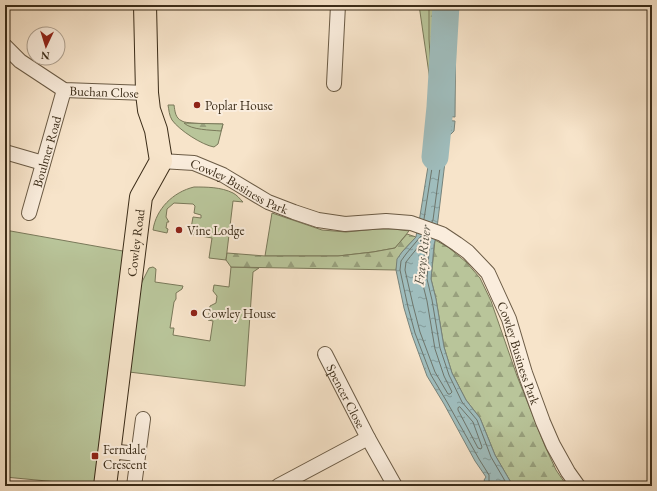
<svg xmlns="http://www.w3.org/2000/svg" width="657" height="491" font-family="'EB Garamond',serif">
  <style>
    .green { fill: #b9c59a; stroke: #7a795a }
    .forest { fill: url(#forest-firs); stroke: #7a795a }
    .water { fill: url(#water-ripples); stroke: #77837b }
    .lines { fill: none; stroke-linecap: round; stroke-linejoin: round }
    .shore { stroke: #6e756b; stroke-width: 1 }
    .river { stroke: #9fbdbd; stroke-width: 27 }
    .minor-casing { stroke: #6b5b45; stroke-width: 16 }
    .primary-casing { stroke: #3c2d19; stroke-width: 24 }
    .minor { stroke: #faeddd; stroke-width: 14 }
    .primary { stroke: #f7e4ca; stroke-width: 22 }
    .poi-dot { fill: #8f2418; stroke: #faeddd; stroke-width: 1.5 }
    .labels { text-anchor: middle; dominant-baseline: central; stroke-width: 4; stroke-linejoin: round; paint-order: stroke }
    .street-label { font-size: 13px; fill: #3c2d19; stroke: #faeddd }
    .poi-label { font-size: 13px; fill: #3c2d19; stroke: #faeddd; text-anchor: start }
    .water-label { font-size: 14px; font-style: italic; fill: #555142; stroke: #faeddd }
  </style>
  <defs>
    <pattern id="forest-firs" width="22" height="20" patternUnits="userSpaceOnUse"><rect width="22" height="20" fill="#b9c59a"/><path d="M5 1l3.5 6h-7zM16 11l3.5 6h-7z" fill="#98a07d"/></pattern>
    <pattern id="water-ripples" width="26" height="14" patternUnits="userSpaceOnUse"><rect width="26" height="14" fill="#9fbdbd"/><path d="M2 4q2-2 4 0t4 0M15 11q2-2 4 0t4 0" fill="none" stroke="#839a99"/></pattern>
  </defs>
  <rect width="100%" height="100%" fill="#f7e4ca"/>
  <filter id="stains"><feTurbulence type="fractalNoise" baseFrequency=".005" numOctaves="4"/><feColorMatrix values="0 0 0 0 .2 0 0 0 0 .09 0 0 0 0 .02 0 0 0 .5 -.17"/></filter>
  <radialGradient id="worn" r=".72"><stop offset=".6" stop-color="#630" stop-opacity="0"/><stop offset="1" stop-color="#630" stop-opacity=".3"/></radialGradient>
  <path class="green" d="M419,5H439L435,90L433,101Z
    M168,105H174C175,111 175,118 182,121C186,124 216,124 223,124L218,144L214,147C202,145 179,130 172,120C169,115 169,110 168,105Z
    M194,187C207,187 221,187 233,193C237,195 240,199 243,202L233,201L226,260L209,258L212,238L190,234L193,217L201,218V215L194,213L195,206L193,204L174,203L167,209L166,217L169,222H167L166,228L168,229L167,233L153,230C156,209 173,192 194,187Z
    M272,213L322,230L346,232L377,229H394L409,231L395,248L373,252L338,256H265Z
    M5,230L134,253L99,486L5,477Z
    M153,267L156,269L155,282L183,286L182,289L176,293V299L174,302L170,328H174L173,335L210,341L213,321L208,320L210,306L216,303L217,296L213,291L214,285L229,287L231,267L259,268L253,272L245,386L129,372L140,286L149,268Z"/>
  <path class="forest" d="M429,5H439L435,90L433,101L429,39Z
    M184,123L223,124L221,131C211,130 191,130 184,123Z
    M407,234L416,237L402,252L398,259L396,270L231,267L226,260L227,253L265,256H338L373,252L395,248Z
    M435,240L448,247L466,262L480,278L491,301L517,376L545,446L556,470L567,486H513L495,455L480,418L466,400L452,373L444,347L436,299L431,279Z"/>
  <path class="water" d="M439,5H456L455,117L430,115L435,90Z
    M430,119L455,121L454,131L448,137L437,228L419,222L430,154L429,141Z
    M417,230L436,236L434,245L431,279L436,299L444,347L452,373L466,400L480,418L495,455L513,486H487L484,480L486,477L475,461L444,404L427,376L412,335L404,308L396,270L397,259L402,252L416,237Z"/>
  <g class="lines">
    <path class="shore" d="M443,5L439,90L435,110L437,112L449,113L451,111C453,76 450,40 452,5
      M424,219L434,155L433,141L434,125L435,124L449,125L451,126L450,129L445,134L444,137L433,220L432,222
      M421,244H423L425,246L422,281L427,301L435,349L444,376L452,392L450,394H448L435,372L420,332L413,305L405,270L406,262L410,257Z
      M460,407L473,422L482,447L481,449L478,448L458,410V408Z
      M490,486L489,480V475L479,459L447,402L431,375L415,333L408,307L400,270L401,261L406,254L421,236L429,239L430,240L427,279L432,300L440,348L449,375L462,402L477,420L491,457L508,486"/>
    <path class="river" d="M435,157L440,107L446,5"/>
    <g class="minor-casing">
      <g id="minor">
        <path id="s1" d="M5,46L20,61L64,90L147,93"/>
        <path d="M334,84L338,5"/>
        <path d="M5,152L43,163"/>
        <path id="s2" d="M161,161L194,163L206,168L223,175L268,202L294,212L318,220L345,224L386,221L411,223L442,234L457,244L468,252L488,273L509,319L525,373L543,422L553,445L568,472L578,486"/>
        <path id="s3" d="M29,213L64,90"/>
        <path id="s4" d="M325,354L368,438"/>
        <path d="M109,451L138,454"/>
        <path d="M134,486L143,419"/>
        <path d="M278,486L368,438L395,486"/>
      </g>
    </g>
    <g class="primary-casing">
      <g id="primary">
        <path id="s5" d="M105,486L141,197L161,161L156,130L149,110L147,93L145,5"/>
      </g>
    </g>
    <use href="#minor" class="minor"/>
    <use href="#primary" class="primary"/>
  </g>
  <g class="poi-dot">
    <circle cx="197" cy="105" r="4"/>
    <circle cx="179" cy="230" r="4"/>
    <circle cx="194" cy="313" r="4"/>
    <rect x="91" y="452" width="8" height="8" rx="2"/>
  </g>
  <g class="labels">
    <g class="street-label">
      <text stroke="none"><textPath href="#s1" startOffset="114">Buchan Close</textPath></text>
      <text stroke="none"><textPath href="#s3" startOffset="64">Boulmer Road</textPath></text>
      <text stroke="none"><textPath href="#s2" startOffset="84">Cowley Business Park</textPath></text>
      <text stroke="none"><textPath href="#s5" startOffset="245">Cowley Road</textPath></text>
      <text stroke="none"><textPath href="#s2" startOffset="443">Cowley Business Park</textPath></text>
      <text stroke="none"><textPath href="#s4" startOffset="47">Spencer Close</textPath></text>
    </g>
    <g class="poi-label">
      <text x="205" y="105">Poplar House</text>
      <text x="187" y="230">Vine Lodge</text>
      <text x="202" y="313">Cowley House</text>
      <text x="103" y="449">Ferndale<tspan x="103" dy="15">Crescent</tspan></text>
    </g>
    <g class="water-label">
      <text transform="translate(422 255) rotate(-83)">Frays River</text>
    </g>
  </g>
  <rect width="657" height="491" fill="none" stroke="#f7e4ca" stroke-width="20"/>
  <rect x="6" y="6" width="645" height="479" fill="none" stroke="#3c2d19" stroke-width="2"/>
  <rect x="10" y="10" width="637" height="471" fill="none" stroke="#3c2d19"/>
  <g transform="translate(46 46) rotate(184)"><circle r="19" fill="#faeddd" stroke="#aea08f"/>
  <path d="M0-3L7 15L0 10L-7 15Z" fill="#8f2418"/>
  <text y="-6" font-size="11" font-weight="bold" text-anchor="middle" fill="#3c2d19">N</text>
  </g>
  <rect width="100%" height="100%" filter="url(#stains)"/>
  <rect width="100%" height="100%" fill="url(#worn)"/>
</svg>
